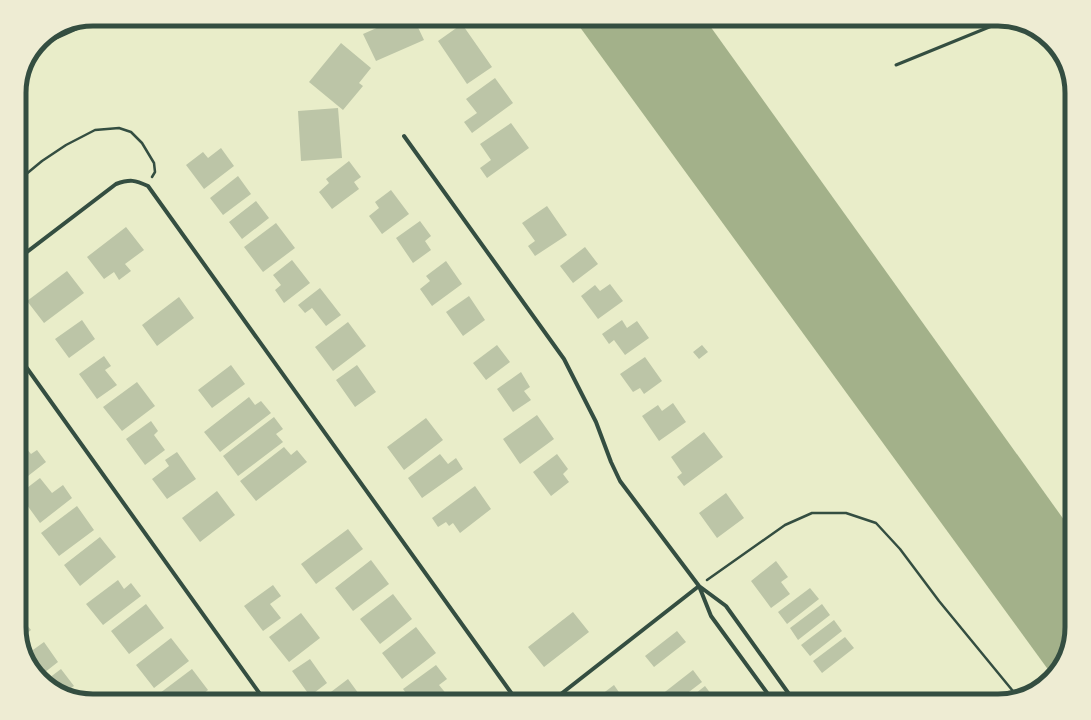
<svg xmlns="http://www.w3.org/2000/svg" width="1091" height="720" font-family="Arial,sans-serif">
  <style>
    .water { fill: #a3b18a }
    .building { fill: #bcc5a7 }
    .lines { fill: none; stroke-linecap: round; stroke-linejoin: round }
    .path { stroke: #344e41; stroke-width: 2.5 }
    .service { stroke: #344e41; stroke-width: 3 }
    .minor { stroke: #344e41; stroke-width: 4 }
    .motorway { stroke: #344e41; stroke-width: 12 }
    .rim { fill: none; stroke: #344e41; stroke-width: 5 }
  </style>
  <rect width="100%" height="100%" fill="#e9edc9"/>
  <path class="water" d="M574,19H705L1072,531V627L1059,668L1052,675Z"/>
  <path class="building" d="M397,19H414L424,40L376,61L363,34Z
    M462,24L492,67L467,84L438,41Z
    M341,43L371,68L359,83L363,86L343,110L309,82Z
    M495,78L513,103L472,133L464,122L477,113L466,99Z
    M338,108L342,158L301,161L298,111Z
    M511,123L529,148L487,178L480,168L491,160L480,144Z
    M221,148L234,166L204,189L186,165L203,152L208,158Z
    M349,161L361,177L354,182L359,189L332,209L319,192L329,183L326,179Z
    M238,176L251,194L223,215L210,198Z
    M391,190L409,214L382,234L369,216L379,208L375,202Z
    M256,201L269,218L242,239L229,222Z
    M547,206L567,235L535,256L528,246L535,241L522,223Z
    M420,221L431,236L425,241L431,250L413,263L396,238Z
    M276,223L295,248L263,272L244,247Z
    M126,227L144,250L125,264L131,271L119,280L114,272L104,279L87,257Z
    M585,247L598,264L573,283L560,266Z
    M292,260L310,283L284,303L275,290L281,285L273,275Z
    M446,261L462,284L432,306L420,289L430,281L426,276Z
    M67,271L84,293L44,323L27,301Z
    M610,284L623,301L598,319L581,296L595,285L600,291Z
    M320,288L341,315L326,326L312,308L305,313L298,305Z
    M469,296L485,320L463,336L446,312Z
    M179,297L194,318L157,346L142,325Z
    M82,320L95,339L69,358L55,339Z
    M622,320L627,328L637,321L649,338L625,355L614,340L609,344L602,334Z
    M348,322L366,346L333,371L315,347Z
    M497,345L510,362L486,380L473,363Z
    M702,345L708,352L699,359L693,352Z
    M104,356L111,366L105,370L117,385L97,399L79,374Z
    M645,357L662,381L644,394L640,388L633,392L620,374Z
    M231,365L245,384L212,408L198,390Z
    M357,365L376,392L355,407L336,380Z
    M521,372L530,387L524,391L531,400L513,412L497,389Z
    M137,382L155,406L122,431L103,407Z
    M249,397L255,405L261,401L271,413L220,452L204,432Z
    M673,403L686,422L659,441L642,416L658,405L662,411Z
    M537,415L554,439L520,464L503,439Z
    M274,417L283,429L276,434L283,442L238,476L223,456Z
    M426,418L443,440L404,470L387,447Z
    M151,421L158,431L154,435L165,450L145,465L126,439Z
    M704,432L723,457L684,486L677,477L682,473L671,457Z
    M21,442L31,454L37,450L46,462L19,483V444Z
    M284,447L291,455L297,450L307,462L256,501L240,481Z
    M177,452L196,479L167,499L152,479L169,466L165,460Z
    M440,454L448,464L456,458L463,469L422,498L408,478Z
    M557,454L568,469L563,474L569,482L551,496L533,472Z
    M40,478L52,493L63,485L72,498L40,523L19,494Z
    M475,486L491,509L460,533L453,523L449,526L446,522L438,527L432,518Z
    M217,491L235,515L200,542L182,518Z
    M726,493L744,518L717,538L699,513Z
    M77,506L94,530L59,556L41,533Z
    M348,529L363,549L316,584L301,564Z
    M100,537L116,557L80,586L64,565Z
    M371,560L389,584L353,611L335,588Z
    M776,561L788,577L781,582L790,594L771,608L751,581Z
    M118,580L124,589L131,583L141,596L103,625L86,604Z
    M273,585L281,596L270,604L281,618L263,631L244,606Z
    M810,588L819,599L787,624L778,612Z
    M393,594L412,619L380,644L360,619Z
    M146,604L164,628L129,654L111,631Z
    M822,604L830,615L798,640L790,628Z
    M573,612L589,632L544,667L528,647Z
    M301,613L320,638L289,662L269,637Z
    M19,615L31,630L21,638L19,632Z
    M834,620L842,631L810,656L801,645Z
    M416,627L436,653L402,679L382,653Z
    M677,631L686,642L654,667L645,656Z
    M845,637L854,648L822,673L813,661Z
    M171,638L189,661L154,688L136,665Z
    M44,642L58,662L40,676L29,664L26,655Z
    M310,659L327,683L310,696L292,671Z
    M436,665L447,679L439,685L448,696L441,701H412L403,689Z
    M61,669L74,686L65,692L52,688L45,681Z
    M192,669L208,690L194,701H160L156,696Z
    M693,670L702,682L677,701H666L661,695Z
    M348,679L364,701H319Z
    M614,685L625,701H593Z
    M705,686L714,698L709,701H686Z
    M876,693L882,701H866Z
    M729,696L734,701H722Z"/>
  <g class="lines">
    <path class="path" d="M19,180L42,161L66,145L95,130L119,128L131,132L142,143L154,163L155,172L152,177
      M707,580L785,525L812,513H846L876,523L900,549L939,601L1017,696"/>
    <path class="service" d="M896,65L1004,21"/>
    <path class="minor" d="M404,136L564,359L596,422L611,462L620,481L699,586L711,616L773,701
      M19,258L116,184C130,179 135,180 148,186L517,701
      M19,357L265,701
      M699,586L726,606L794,701
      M552,701L699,586"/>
    <path class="motorway" d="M41,40L83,21"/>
  </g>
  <path d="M0 0H1091V720H0ZM93 26H998A67 67 0 0 1 1065 93V627A67 67 0 0 1 998 694H93A67 67 0 0 1 26 627V93A67 67 0 0 1 93 26Z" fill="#eeecd3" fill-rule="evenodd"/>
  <path class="rim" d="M93 26H998A67 67 0 0 1 1065 93V627A67 67 0 0 1 998 694H93A67 67 0 0 1 26 627V93A67 67 0 0 1 93 26Z"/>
</svg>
